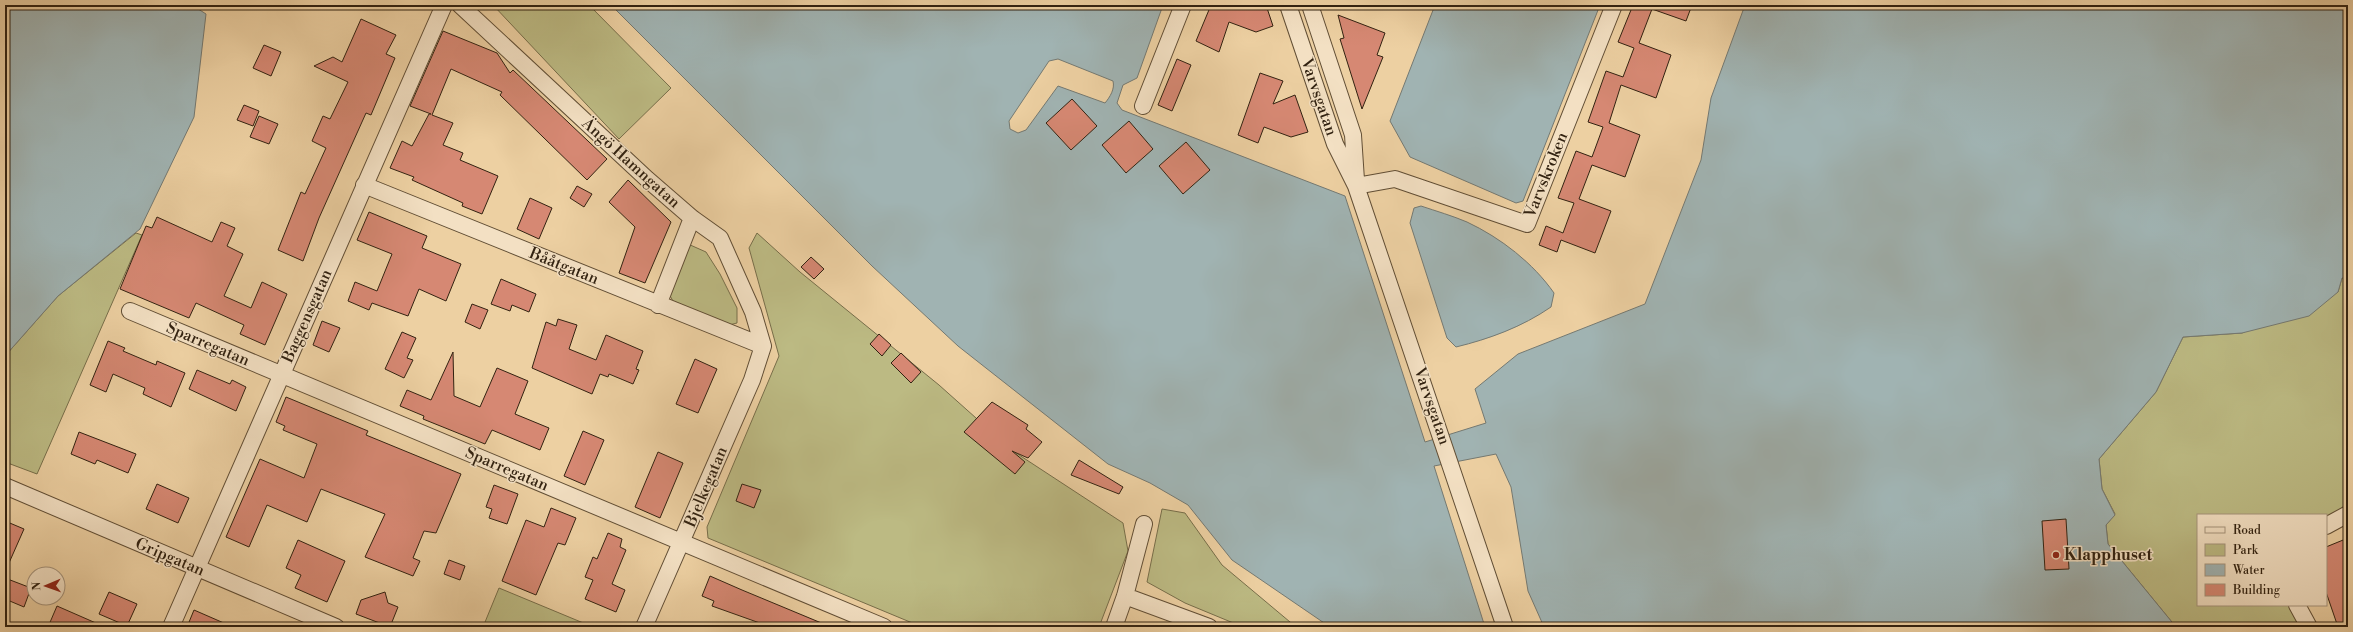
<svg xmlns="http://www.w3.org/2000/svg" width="2353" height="632" font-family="'Libre Bodoni',serif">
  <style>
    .green { fill: #bcba83; stroke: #776e4a }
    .water { fill: #a0b3b2; stroke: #747972; fill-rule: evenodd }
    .building { fill: #d68873; stroke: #322211 }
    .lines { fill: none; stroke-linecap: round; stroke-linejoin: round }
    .minor-casing { stroke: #614e35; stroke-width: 18 }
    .minor { stroke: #f3e0c3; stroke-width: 16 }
    .poi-dot { fill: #8f2418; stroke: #f3e0c3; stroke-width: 1.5 }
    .labels { text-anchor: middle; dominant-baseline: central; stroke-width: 3; stroke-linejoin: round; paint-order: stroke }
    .street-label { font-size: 16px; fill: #322211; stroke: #f3e0c3 }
    .poi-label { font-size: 16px; font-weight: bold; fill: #322211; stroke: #f3e0c3; text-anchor: start }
  </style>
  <rect width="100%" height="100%" fill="#edd0a2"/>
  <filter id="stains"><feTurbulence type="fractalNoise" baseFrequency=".005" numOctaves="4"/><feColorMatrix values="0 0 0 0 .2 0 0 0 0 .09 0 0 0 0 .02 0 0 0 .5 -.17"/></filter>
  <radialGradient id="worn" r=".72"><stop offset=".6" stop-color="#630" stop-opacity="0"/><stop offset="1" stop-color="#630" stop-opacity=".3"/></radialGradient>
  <path class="green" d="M493,5H589L671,88L619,139Z
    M136,233L142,235L37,474L5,462V356L58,296Z
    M757,233L800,272L939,385L1013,451L1123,523L1128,551L1099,627H922L708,538L707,527L779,356L749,248Z
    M688,244L706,252L720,274L737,308V323L729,325L673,301L669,294Z
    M2342,278H2348V514L2326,526V515H2198V605H2297L2309,627H2176L2108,544L2106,525L2115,514L2102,489L2099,459L2156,392L2183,337L2242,333L2338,292Z
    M1162,509L1185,513L1222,565L1296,627H1243L1185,603L1147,582Z
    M499,588L593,627H483Z"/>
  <path class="water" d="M5,5H192L206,14L194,117L140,229L58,296L5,356Z
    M611,5H1163L1137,78L1123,85L1117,103L1122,110L1345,196L1425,442L1486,423L1475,389L1518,354L1645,304L1701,160L1711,98L1745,5H2348V278H2342L2338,292L2309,316L2242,333L2183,337L2156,392L2099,459L2102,489L2115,515L2106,525L2108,544L2176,627H1544L1528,591L1511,487L1496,454L1434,466L1485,627H1330L1232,560L1188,505L1150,483L1108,464L958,346L872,266ZM1058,59L1113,81C1115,89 1110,97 1105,103L1058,86L1026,130L1018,133L1010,129L1009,121L1049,61Z
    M1435,5H1600L1523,201L1516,203L1410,157L1390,121Z
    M1421,206C1436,211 1453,216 1467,222C1501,238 1533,263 1554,293L1551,307C1522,327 1489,339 1456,347L1447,338L1410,223L1414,208Z"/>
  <path class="building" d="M1211,5H1266L1273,26L1256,32L1229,22L1219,52L1196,41Z
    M1633,5H1692L1686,21L1652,9L1639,43L1671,55L1656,98L1621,85L1609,123L1640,135L1625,177L1592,165L1579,199L1611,211L1595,253L1561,240L1557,252L1539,245L1546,226L1563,233L1574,203L1558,198L1576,151L1592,157L1603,127L1588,122L1606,71L1623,77L1634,48L1618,42Z
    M1338,15L1385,33L1377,55L1383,57L1362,109L1340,39L1344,38Z
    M361,19L396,35L386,54L395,58L371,115L366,113L319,218L303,261L278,250L301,192L305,194L326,148L312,141L323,116L330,119L348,82L314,66L333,57L342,62Z
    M443,31L497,53L510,73L513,70L607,159L587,180L500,95L502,92L451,69L432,115L453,123L443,145L463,153L460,160L498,176L482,214L462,206L463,203L412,180L414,177L390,168L402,141L412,146L429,114H431L410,106Z
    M264,45L281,52L271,76L253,68Z
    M1177,59L1191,65L1172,111L1158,105Z
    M1260,73L1283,81L1273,104L1295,95L1308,132L1291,137L1264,127L1258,143L1238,135Z
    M1072,99L1097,126L1071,150L1046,123Z
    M244,105L259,111L253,126L237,120Z
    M259,116L278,124L269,144L250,137Z
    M1129,121L1153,149L1126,173L1102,145Z
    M1186,142L1210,170L1183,194L1159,166Z
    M628,180L671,222L645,283L619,273L635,227L609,202Z
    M577,186L592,194L584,207L570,198Z
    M530,198L552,208L539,239L517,229Z
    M369,212L427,236L422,248L461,264L446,301L419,289L408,316L372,303L369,310L348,301L355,282L377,291L392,254L357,240Z
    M157,217L212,242L221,222L235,228L227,246L243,254L224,296L251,308L262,282L287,294L265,345L240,334L244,325L196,303L189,318L120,289L146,226L152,228Z
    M811,257L824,269L814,279L801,267Z
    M501,279L536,294L529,312L512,305L510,311L491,304Z
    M472,304L488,310L480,329L465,322Z
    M558,319L577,325L569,349L596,360L606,335L643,351L636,369L639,370L633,384L609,374L608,377L600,374L592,394L532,368L546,322L556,326Z
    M322,321L340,328L329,352L313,345Z
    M402,332L416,338L407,358L413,360L404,378L385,369Z
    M879,334L891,345L882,356L870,344Z
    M108,341L125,348L123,351L156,365L157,361L185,373L171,407L143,394L145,388L113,374L106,392L90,385Z
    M453,352L454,396L480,407L497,368L528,381L515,414L549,428L540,450L492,430L485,444L423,419L424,416L400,406L407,390L431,400Z
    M901,353L921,372L911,383L891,363Z
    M695,359L717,369L698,413L676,404Z
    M197,370L230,384L232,380L246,387L236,411L189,389Z
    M286,397L368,431L366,435L461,474L436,533L424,531L413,558L420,561L413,576L365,557L385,514L321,489L307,522L267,505L249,547L226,537L260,459L304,478L317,444L283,430L285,426L276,422Z
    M992,402L1028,425L1026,429L1042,442L1028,458L1012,451L1025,462L1015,474L964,432Z
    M583,431L604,440L585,485L564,476Z
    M79,432L136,454L128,473L97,460L95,464L71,454Z
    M658,452L683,463L660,518L635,507Z
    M1079,460L1123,487L1119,494L1071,475Z
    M157,484L189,498L178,523L146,509Z
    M742,484L761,490L754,508L736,501Z
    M494,485L518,494L507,524L489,518L492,509L486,507Z
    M551,508L576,518L565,545L558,543L536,595L502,581L526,520L544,527Z
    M2066,519L2069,569L2045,570L2042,521Z
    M5,521L24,529L5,572Z
    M608,533L622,539L620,547L626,550L612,584L625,590L616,612L585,599L593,580L585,577L593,557L597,559Z
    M2348,538V627H2338L2326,592V547Z
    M298,540L345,561L327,602L295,588L301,575L286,568Z
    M449,560L465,566L460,580L444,574Z
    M710,576L742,590L831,627H771L712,606L714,601L702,596Z
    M5,578L31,588L24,607L5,599Z
    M109,592L137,604L127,626L99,614Z
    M385,592L388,603L398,607L390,627L356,614L361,600Z
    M57,606L105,627H48Z
    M194,610L233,627H187Z"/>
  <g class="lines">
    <g class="minor-casing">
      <path id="minor" d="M460,5L647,179L692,218L720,238L753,312L763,346
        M1288,5L1335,144L1356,186L1505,627
        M1310,5L1353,135L1356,180
        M1143,106L1183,5
        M364,185L763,346
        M1356,186L1395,179L1527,224L1614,5
        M658,305L692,218
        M130,311L884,627
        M5,486L336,627
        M2326,526L2348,514
        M1125,596L1209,627
        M2297,605L2309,627
        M171,627L444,5
        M644,627L752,380L763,346
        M1114,627L1125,596L1144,524"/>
    </g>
    <use href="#minor" class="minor"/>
  </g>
  <circle class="poi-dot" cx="2056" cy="555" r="4"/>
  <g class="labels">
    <g class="street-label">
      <text transform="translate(1319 97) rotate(71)">Varvsgatan</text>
      <text transform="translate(631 163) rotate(42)">Ängö Hamngatan</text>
      <text transform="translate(1546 175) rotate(-68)">Varvskroken</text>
      <text transform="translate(564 266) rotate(22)">Bååtgatan</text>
      <text transform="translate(307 316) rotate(-66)">Baggensgatan</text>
      <text transform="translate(208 344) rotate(23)">Sparregatan</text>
      <text transform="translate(1432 406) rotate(71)">Varvsgatan</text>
      <text transform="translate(507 469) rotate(23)">Sparregatan</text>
      <text transform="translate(706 487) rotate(-67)">Bjelkegatan</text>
      <text transform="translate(170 557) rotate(23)">Gripgatan</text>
    </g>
    <g class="poi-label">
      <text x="2064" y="555">Klapphuset</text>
    </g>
  </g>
  <rect width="2353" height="632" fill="none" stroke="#edd0a2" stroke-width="20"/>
  <rect x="6" y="6" width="2341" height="620" fill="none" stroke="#322211" stroke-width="2"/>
  <rect x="10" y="10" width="2333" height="612" fill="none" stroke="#322211"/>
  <rect x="2197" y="514" width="130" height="92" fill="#f3e0c3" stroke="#a6947c"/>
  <rect x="2205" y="527" width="20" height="6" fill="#f3e0c3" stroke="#a6947c"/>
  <text x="2233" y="534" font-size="12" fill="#322211">Road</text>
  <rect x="2205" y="544" width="20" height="12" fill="#bcba83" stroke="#a6947c"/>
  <text x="2233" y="554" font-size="12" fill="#322211">Park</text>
  <rect x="2205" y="564" width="20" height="12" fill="#a0b3b2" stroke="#a6947c"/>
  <text x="2233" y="574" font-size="12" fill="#322211">Water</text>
  <rect x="2205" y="584" width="20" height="12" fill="#d68873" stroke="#a6947c"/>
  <text x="2233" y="594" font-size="12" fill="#322211">Building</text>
  <g transform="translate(46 586) rotate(268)"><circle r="19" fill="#f3e0c3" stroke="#a6947c"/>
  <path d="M0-3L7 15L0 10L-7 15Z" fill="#8f2418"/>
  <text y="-6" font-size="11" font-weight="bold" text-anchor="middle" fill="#322211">N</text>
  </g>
  <rect width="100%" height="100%" filter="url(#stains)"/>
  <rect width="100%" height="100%" fill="url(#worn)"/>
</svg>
